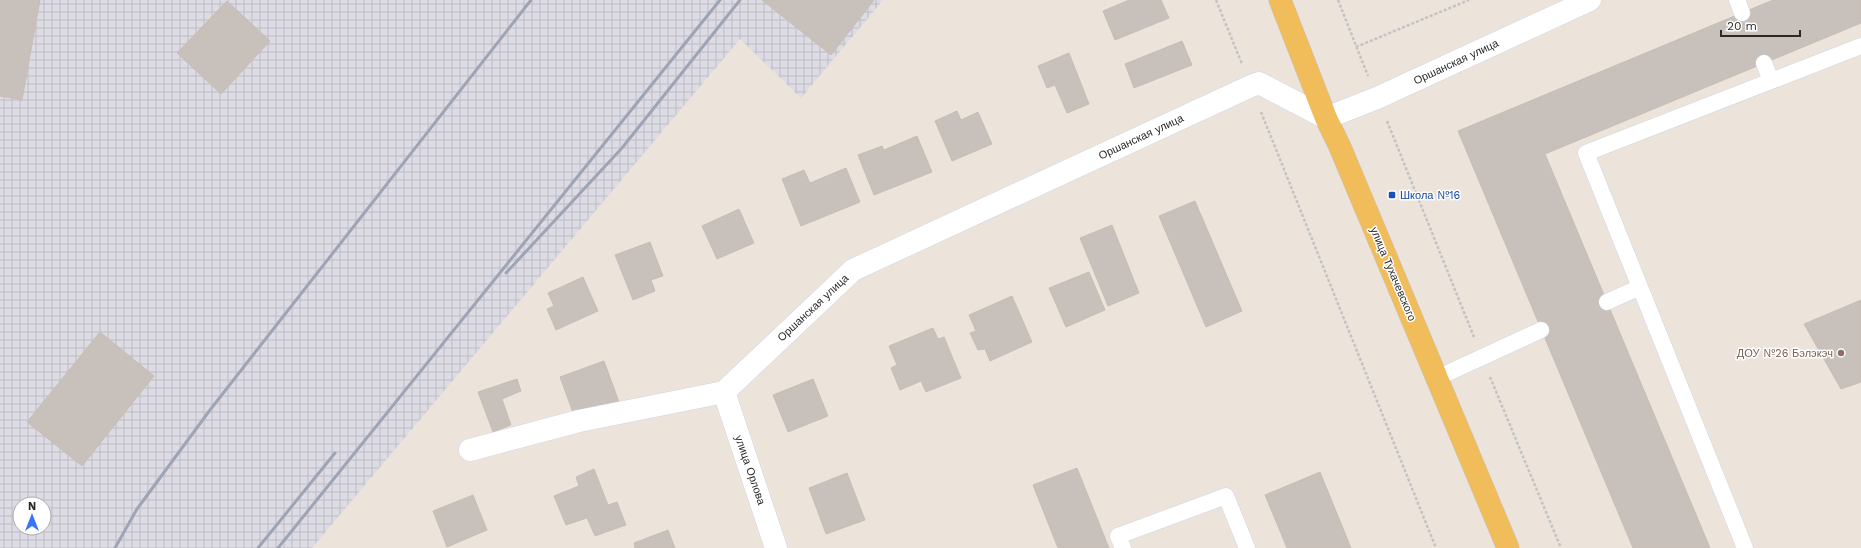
<svg xmlns="http://www.w3.org/2000/svg" width="1861" height="548" font-family="'Work Sans',sans-serif">
  <style>
    .industrial { fill: url(#industrial-grid); fill-rule: evenodd }
    .building { fill: #c7c0bb; stroke: #c7beb5 }
    .lines { fill: none; stroke-linecap: round; stroke-linejoin: round }
    .service-casing { stroke: #d0d6e3; stroke-width: 17 }
    .minor-casing { stroke: #d0d6e3; stroke-width: 23 }
    .primary-casing { stroke: #c3c3c3; stroke-width: 23 }
    .path { stroke: #c3c3c3; stroke-width: 2.5; stroke-dasharray: 3 2; stroke-linecap: butt }
    .service { stroke: #fff; stroke-width: 16 }
    .minor { stroke: #fff; stroke-width: 22 }
    .primary { stroke: #f1bd5a; stroke-width: 22 }
    .rail { stroke: #9ea4b4; stroke-width: 3 }
    .transit-dot { fill: #1a4fb4; stroke: #fff; stroke-width: 1.5 }
    .education-dot { fill: #8d6e63; stroke: #fff; stroke-width: 1.5 }
    .labels { text-anchor: middle; dominant-baseline: central; stroke-width: 3; stroke-linejoin: round; paint-order: stroke }
    .street-label { font-size: 11px; fill: #292929; stroke: #fff }
    .transit-label { font-size: 11px; fill: #164399; stroke: #fff; text-anchor: start }
    .education-label { font-size: 11px; fill: #785e54; stroke: #fff; text-anchor: end }
  </style>
  <defs>
    <pattern id="industrial-grid" width="8" height="8" patternUnits="userSpaceOnUse"><rect width="8" height="8" fill="#dddce4"/><path d="M0 4h8M4 0v8" fill="none" stroke="#bebdc4"/></pattern>
  </defs>
  <rect width="100%" height="100%" fill="#ece3db"/>
  <path class="industrial" d="M0,0H883L801,98L740,39L312,548H0ZM20,504H44V528H20Z"/>
  <path class="building" d="M0,0H40L22,100L0,96Z
    M762,0H874L831,55Z
    M1129,0H1161L1169,18L1115,40L1103,11Z
    M1773,0H1861V23L1545,154L1710,548H1633L1458,131Z
    M227,1L270,41L221,94L177,53Z
    M1182,41L1192,65L1134,88L1125,64Z
    M1069,53L1089,104L1067,113L1055,85L1047,88L1038,66Z
    M957,111L961,120L978,112L992,144L952,161L935,121Z
    M917,136L932,172L874,195L858,155L882,146L884,150Z
    M846,168L860,202L801,226L782,179L804,170L810,183Z
    M1195,201L1242,311L1206,327L1159,216Z
    M739,209L754,243L717,259L702,226Z
    M1112,225L1139,293L1108,306L1080,238Z
    M650,242L663,276L651,280L655,291L633,300L615,255Z
    M1089,272L1105,310L1066,327L1049,288Z
    M583,277L598,311L556,330L547,309L554,306L548,293Z
    M1012,296L1032,342L990,361L985,349L978,350L970,333L976,331L969,315Z
    M1861,300V382L1841,389L1804,324Z
    M933,328L938,339L944,337L961,378L926,392L921,381L900,390L891,368L897,365L889,346Z
    M100,332L154,376L82,466L27,422Z
    M604,361L619,402L575,418L560,377Z
    M517,379L521,391L502,399L511,425L493,432L478,392Z
    M813,379L828,416L788,432L773,395Z
    M1077,468L1109,548H1058L1033,485Z
    M594,469L608,505L617,502L626,525L595,536L587,518L566,525L554,496L579,486L576,477Z
    M1320,472L1351,548H1287L1265,495Z
    M847,473L865,520L826,534L809,488Z
    M473,495L487,530L447,547L433,511Z
    M668,530L675,548H635L634,543Z"/>
  <g class="lines">
    <g class="service-casing">
      <path id="service" d="M1737,0L1742,13
        M1764,63L1771,81
        M1607,302L1640,287
        M1437,378L1541,330
        M1123,548L1118,536L1226,496L1247,548
        M1745,548L1586,153L1861,46"/>
    </g>
    <g class="minor-casing">
      <path id="minor" d="M724,392L853,270L1251,86L1259,83L1326,118L1377,98L1590,0
        M724,392L776,548
        M470,450L579,421L724,392"/>
    </g>
    <g class="primary-casing">
      <path id="primary" d="M1280,0L1326,118L1340,147L1508,548"/>
    </g>
    <path class="path" d="M1216,0L1242,64
      M1338,0L1368,76
      M1356,47L1469,0
      M1261,112L1436,548
      M1387,121L1474,337
      M1490,377L1561,548"/>
    <use href="#service" class="service"/>
    <use href="#minor" class="minor"/>
    <use href="#primary" class="primary"/>
    <path class="rail" d="M506,273L622,148L740,0
      M115,548L137,509L210,410L531,0
      M258,548L335,453
      M278,548L720,0"/>
  </g>
  <rect class="transit-dot" x="1388" y="191" width="8" height="8" rx="2"/>
  <circle class="education-dot" cx="1841" cy="353" r="4"/>
  <g class="labels">
    <g class="street-label">
      <text transform="translate(1456 62) rotate(-25)">Оршанская улица</text>
      <text transform="translate(1141 137) rotate(-25)">Оршанская улица</text>
      <text transform="translate(1393 274) rotate(67)">улица Тухачевского</text>
      <text transform="translate(813 308) rotate(-43)">Оршанская улица</text>
      <text transform="translate(750 470) rotate(71)">улица Орлова</text>
    </g>
    <g class="transit-label">
      <text x="1400" y="195">Школа №16</text>
    </g>
    <g class="education-label">
      <text x="1833" y="353">ДОУ №26 Бэлэкэч</text>
    </g>
  </g>
  <g transform="translate(32 516)"><circle r="19" fill="#ffffff" stroke="#a9a9a9"/>
  <path d="M0-3L7 15L0 10L-7 15Z" fill="#3973fb"/>
  <text y="-6" font-size="11" font-weight="bold" text-anchor="middle" fill="#292929">N</text>
  </g>
  <path d="M1721 30v6h79v-6" fill="none" stroke="#292929" stroke-width="2"/>
  <text x="1727" y="30" font-size="12" fill="#292929" stroke="#ffffff" stroke-width="3" paint-order="stroke">20 m</text>
</svg>
